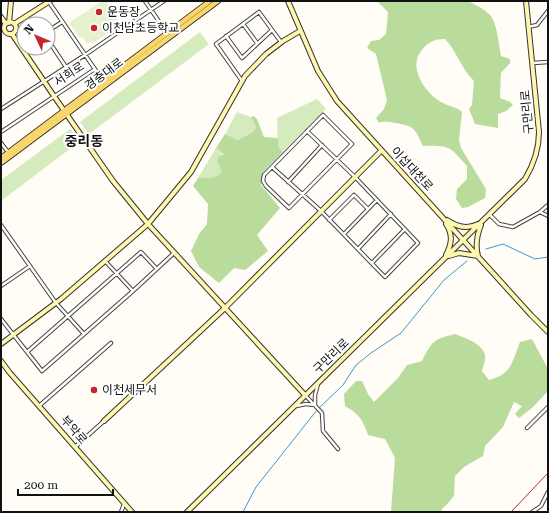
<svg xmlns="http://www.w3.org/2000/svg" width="549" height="513" font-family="'Roboto Serif','Noto Sans KR',serif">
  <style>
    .green { fill: #d5ebbd }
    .forest { fill: #b9dc9c }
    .pitch { fill: #e6f2cf }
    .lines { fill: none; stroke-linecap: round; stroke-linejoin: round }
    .stream { stroke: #3f96cf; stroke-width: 1 }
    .street-casing { stroke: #444; stroke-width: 4.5 }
    .secondary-casing { stroke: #333; stroke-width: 6 }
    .primary-casing { stroke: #222; stroke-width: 6 }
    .street { stroke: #fff; stroke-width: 2.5 }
    .secondary { stroke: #fff6b0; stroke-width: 4 }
    .primary { stroke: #f9d66b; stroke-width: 4.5 }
    .rail { stroke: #c4262e; stroke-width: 1 }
    .poi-dot { fill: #c4262e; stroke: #fff; stroke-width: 1.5 }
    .labels { text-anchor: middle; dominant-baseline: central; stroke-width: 4; stroke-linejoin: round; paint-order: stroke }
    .poi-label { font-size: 12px; fill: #111; stroke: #fff; text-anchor: start }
    .street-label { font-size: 12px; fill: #111; stroke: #fff }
    .quarter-label { font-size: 14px; font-weight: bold; fill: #111; stroke: #fff }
  </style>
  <rect width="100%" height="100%" fill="#fffdf5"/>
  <path class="green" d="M200,32L209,44L89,134L80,122Z
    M317,99L326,109L283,152L278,147L277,118Z
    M237,112L251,117L256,127L253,132L238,140L225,134Z
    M70,129L79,142L1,201V180Z
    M216,148L224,154H221L217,161L222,172C215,179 209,178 198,178Z"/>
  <path class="forest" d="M377,1H468C476,5 484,9 490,15C497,23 499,45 501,56L510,59V63L501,73L500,98L510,102L513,105L506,111L498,114V128L475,124L469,109L472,105L474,81C461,69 457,51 445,39C434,39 428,42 421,51C407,69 428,97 445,104C452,107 456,107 462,112L459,140L461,148L486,189L485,198L468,207L462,208L456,199L457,189L467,179V166C450,147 450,145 423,146C415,129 415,126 395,123C389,122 385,121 379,123L376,118L384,109L387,100L376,54L367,48L371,41L379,40L386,34L388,12Z
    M254,116L257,119L264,137L278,138V147L283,152L263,172L261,185L280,208L257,235L268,251L245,270L234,268L219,283L199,267L191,251L199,234L207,224L208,204L193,186L198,178C208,178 215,179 222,172L217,161L219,156L224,154L216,148L225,134L238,140L253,132L256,127L251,117Z
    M455,334C465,338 482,343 485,355C486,360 483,366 482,371L489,380C512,374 512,362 520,342L532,339L548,369V391L532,408L519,418L515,414L522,406L514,402L503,427L485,446L483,456L464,467L455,476L454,496L448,503L441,510L445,512H391L395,458L385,439L368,435C363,420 359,414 345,406L344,394L356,381H362L368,394L374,402L398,378L407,365L422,361C432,341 434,339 455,334Z"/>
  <path class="pitch" d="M102,1H106L121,24L92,44L91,41L87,44L82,37L80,38L69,23Z"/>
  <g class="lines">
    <path class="stream" d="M486,249L503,244L535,259L548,257
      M243,512L256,487L317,410L343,385L356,365L371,353L401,333L444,280L467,261"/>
    <g class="street-casing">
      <path id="street" d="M145,1L167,33
        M49,2L103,81
        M243,24L257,43
        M528,27L537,25L548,11
        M48,31L62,22
        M226,36L242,58L272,30
        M48,40L66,67
        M533,63L548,62
        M242,81L216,44L259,12L281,42
        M1,109L85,55L164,1
        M323,115L352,144L289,208L266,186L263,181L264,175Z
        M1,132L95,69
        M1,143L8,152
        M272,167L321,211L385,277L418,243L355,177L307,131
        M288,182L322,145
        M540,212L548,216
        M490,215L499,224L513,227L540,212L548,205
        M329,220L354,195L368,209
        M1,225L56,303L84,334
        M344,234L377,200
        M358,249L391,214
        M105,261L133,291
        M372,263L405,229
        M1,286L30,266
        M1,319L42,371L133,291L174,253
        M27,352L141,252L157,269
        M305,395L322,413L323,431L338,449
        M315,405V395L318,384
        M39,406L111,343
        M296,406L306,404L315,405
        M527,428L548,407
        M75,447L104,421
        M121,512L124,504
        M532,512L541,506L548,492"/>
    </g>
    <g class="secondary-casing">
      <path id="secondary" d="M288,1L318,71L337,101L531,315L548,332
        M1,17L6,24
        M4 28a6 6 0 1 1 12 0a6 6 0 1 1-12 0Z
        M9,23L11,1
        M14,24L50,1
        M12,34L56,99L113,181L148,224L305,395
        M447,220C457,227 467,230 478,224
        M446,224C453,235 452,243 446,255
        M449,256L459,253L478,256C475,245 477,235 481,225
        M1,344L61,299L148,224L191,172L245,76L266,54L283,41L300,31
        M1,361L10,373L132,512
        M104,421L225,308L381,151
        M187,512L525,179C534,164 539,150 539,132L526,1"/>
    </g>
    <g class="primary-casing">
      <path id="primary" d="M1,158L210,1
        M1,163L218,1"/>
    </g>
    <use href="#street" class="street"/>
    <use href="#secondary" class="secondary"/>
    <use href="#primary" class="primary"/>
    <path class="rail" d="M511,512L548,473"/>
  </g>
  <g class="poi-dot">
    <circle cx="99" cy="12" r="4"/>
    <circle cx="94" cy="28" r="4"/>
    <circle cx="94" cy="390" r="4"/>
  </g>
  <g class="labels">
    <g class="poi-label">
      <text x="107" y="12">운동장</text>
      <text x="102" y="28">이천남초등학교</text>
      <text x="102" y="390">이천세무서</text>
    </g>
    <g class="street-label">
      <text transform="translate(69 74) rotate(-33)">서희로</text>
      <text transform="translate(104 74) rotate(-37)">경충대로</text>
      <text transform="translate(527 112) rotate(-95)">구만리로</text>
      <text transform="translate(412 169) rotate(47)">이섭대천로</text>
      <text transform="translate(331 356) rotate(-44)">구만리로</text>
      <text transform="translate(74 430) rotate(49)">부악로</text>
    </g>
    <g class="quarter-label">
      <text x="84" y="141">중리동</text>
    </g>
  </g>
  <rect width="549" height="513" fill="none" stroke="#111111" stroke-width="4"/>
  <g transform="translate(36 36) rotate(314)"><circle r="19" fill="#ffffff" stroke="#a0a0a0"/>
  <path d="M0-3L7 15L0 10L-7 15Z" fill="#c4262e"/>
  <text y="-6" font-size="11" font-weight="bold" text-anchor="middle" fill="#111111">N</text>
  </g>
  <path d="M18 489v6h95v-6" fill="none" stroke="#111111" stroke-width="2"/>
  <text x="24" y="489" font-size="12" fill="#111111" stroke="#ffffff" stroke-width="3" paint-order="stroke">200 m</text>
</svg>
